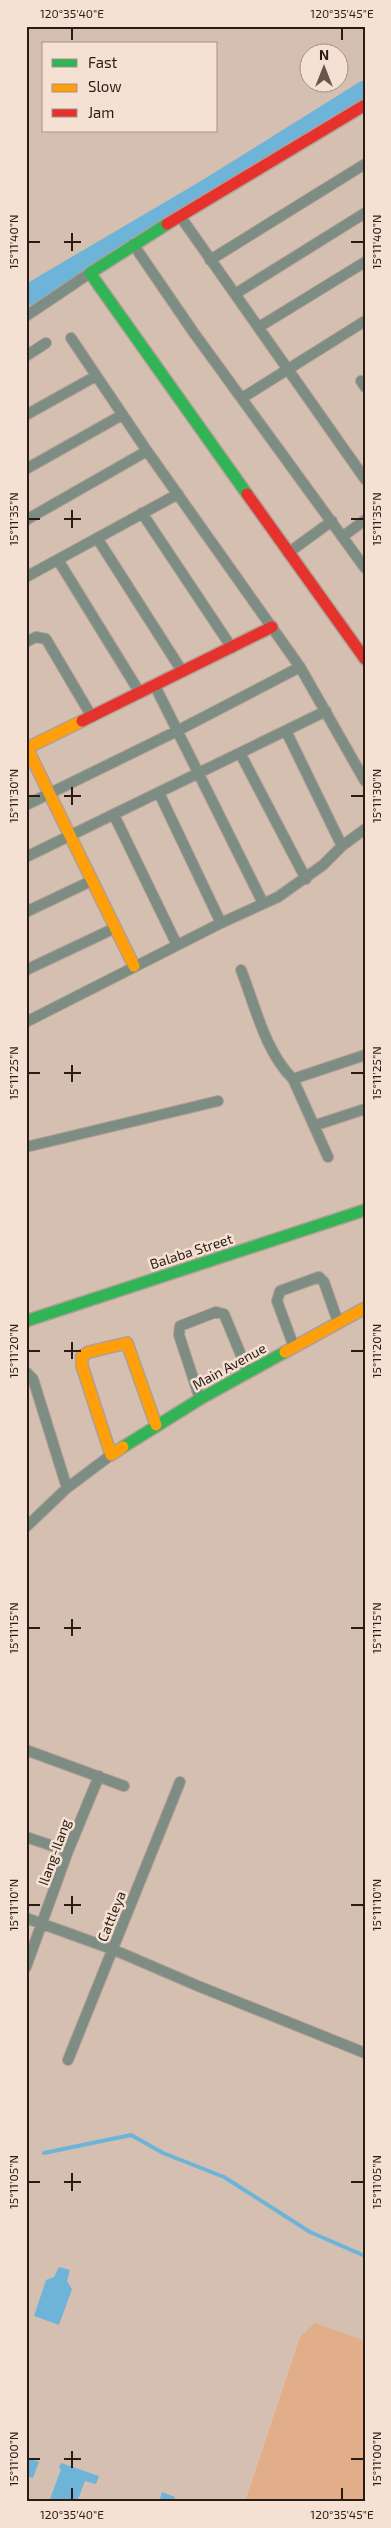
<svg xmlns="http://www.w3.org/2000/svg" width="391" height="2528" font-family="'Exo 2',sans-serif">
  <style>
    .green { fill: #e2ad89 }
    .water { fill: #6eb4d8 }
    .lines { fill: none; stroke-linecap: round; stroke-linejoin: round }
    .stream { stroke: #6eb4d8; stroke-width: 4 }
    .river { stroke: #6eb4d8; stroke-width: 21 }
    .street-casing { stroke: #b09f94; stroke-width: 12 }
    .fast-casing { stroke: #b09f94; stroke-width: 14 }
    .slow-casing { stroke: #b09f94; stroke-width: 14 }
    .jam-casing { stroke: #b09f94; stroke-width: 14 }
    .street { stroke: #7e8d83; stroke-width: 10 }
    .fast { stroke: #30b455; stroke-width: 11 }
    .slow { stroke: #ff9f0a; stroke-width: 11 }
    .jam { stroke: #e5322d; stroke-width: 11 }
    .ticks { fill: none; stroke: #2a1c13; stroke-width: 2 }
    .labels { text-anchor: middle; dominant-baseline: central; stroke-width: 5; stroke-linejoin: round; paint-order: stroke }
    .street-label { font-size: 14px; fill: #2a1c13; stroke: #f5e1d4 }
    .neatline { fill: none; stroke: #2a1c13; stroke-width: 2 }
    .ticks-label { font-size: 12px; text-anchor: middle; fill: #2a1c13 }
  </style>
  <rect width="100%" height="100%" fill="#d4bfb1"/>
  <path class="green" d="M315,2323L365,2341V2502H245L300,2337Z"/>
  <path class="water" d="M59,2267L70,2270L67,2281L72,2289L59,2325L34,2316L46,2280L54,2277Z
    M26,2457L39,2462L33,2478L26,2476Z
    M61,2463L99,2476L96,2484L85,2481L77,2502H49L61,2469L59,2468Z
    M162,2492L175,2497L173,2502H159Z"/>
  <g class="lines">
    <path class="stream" d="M44,2153L131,2135L163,2153L224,2177L310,2232L365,2256"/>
    <path class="river" d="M26,296L208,189L365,91"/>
    <g class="street-casing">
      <path id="street" d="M180,216L365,479
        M133,244L194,333L365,568
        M210,260L365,164
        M235,294L365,213
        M26,316L90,273
        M259,327L365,262
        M71,338L147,451L300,667L365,781
        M26,356L46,343
        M361,381L365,387
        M242,398L365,321
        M26,415L96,376
        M26,469L122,415
        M142,513L232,648
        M26,520L147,451
        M342,537L365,520
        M97,538L182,671
        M288,553L332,521
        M58,560L140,693
        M26,577L178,494
        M26,642L36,637L46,639L92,717
        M155,686L263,903
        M286,731L342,846
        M240,753L306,879
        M159,793L221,923
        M26,805L177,731L300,667
        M114,815L177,945
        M26,857L326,711
        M26,912L91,881
        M26,970L115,928
        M241,970C255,1005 265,1052 293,1079L328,1157
        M26,1022L221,923L278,897L323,865L342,846L365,829
        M293,1079L365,1055
        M316,1125L365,1109
        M26,1147L218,1101
        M294,1347L277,1301L280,1291L319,1277L324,1282L338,1322
        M26,1372L33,1379L67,1488
        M200,1399L179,1335L180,1326L216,1312L224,1314L248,1372
        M26,1527L67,1488L111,1455
        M26,1750L124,1786
        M26,1837L68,1851
        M26,1918L112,1949L198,1986L365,2053
        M26,1967L68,1851L99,1776
        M68,2060L180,1782"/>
    </g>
    <g class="fast-casing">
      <path id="fast" d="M167,224L90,273L247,494
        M26,1321L365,1210
        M123,1447L200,1399L285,1352"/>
    </g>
    <g class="slow-casing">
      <path id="slow" d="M82,721L27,748L134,966
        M285,1352L365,1308
        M123,1447L111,1455L82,1366V1356L89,1352L127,1343L156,1425"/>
    </g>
    <g class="jam-casing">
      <path id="jam" d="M167,224L365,105
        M247,494L365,659
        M82,721L272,627"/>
    </g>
    <use href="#street" class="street"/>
    <use href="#fast" class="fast"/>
    <use href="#slow" class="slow"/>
    <use href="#jam" class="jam"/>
  </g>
  <path class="ticks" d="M72,28V40M342,28V40M72,233V251M28,242H40M64,242H81M351,242H364M72,510V528M28,519H40M64,519H81M351,519H364M72,787V805M28,796H40M64,796H81M351,796H364M72,1065V1082M28,1073H40M64,1073H81M351,1073H364M72,1342V1359M28,1351H40M64,1351H81M351,1351H364M72,1619V1636M28,1628H40M64,1628H81M351,1628H364M72,1896V1914M28,1905H40M64,1905H81M351,1905H364M72,2173V2191M28,2182H40M64,2182H81M351,2182H364M72,2451V2468M28,2459H40M64,2459H81M351,2459H364M72,2488V2500M342,2488V2500"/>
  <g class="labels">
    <g class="street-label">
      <text transform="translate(191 1251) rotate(-18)">Balaba Street</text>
      <text transform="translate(229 1366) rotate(-29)">Main Avenue</text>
      <text transform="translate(54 1852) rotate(-70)">Ilang-Ilang</text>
      <text transform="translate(111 1916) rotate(-68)">Cattleya</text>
    </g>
  </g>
  <rect width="391" height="2528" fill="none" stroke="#f5e1d4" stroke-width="55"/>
  <rect x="42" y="42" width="175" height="90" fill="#f5e1d4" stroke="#a49287"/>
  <rect x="52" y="59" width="25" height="8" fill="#30b455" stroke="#a49287"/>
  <text x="88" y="68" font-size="15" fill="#2a1c13">Fast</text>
  <rect x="52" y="84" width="25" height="8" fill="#ff9f0a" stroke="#a49287"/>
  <text x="88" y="92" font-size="15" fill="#2a1c13">Slow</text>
  <rect x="52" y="109" width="25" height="8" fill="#e5322d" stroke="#a49287"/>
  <text x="88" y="118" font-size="15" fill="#2a1c13">Jam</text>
  <g transform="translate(324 68)"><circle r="24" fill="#f5e1d4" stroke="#a49287"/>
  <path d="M0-4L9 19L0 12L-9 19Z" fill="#66554a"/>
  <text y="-8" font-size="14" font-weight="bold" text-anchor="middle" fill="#2a1c13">N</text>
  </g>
  <rect x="28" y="28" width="336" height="2472" class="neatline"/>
  <g class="ticks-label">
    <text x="72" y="18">120°35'40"E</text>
    <text x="342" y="18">120°35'45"E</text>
    <text transform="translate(14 242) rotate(-90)" y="4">15°11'40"N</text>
    <text transform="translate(377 242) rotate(-90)" y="4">15°11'40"N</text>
    <text transform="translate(14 519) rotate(-90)" y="4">15°11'35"N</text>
    <text transform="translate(377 519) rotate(-90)" y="4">15°11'35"N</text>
    <text transform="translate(14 796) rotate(-90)" y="4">15°11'30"N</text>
    <text transform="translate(377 796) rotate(-90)" y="4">15°11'30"N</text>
    <text transform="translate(14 1073) rotate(-90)" y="4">15°11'25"N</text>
    <text transform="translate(377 1073) rotate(-90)" y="4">15°11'25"N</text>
    <text transform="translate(14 1351) rotate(-90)" y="4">15°11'20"N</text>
    <text transform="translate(377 1351) rotate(-90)" y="4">15°11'20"N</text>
    <text transform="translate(14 1628) rotate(-90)" y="4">15°11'15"N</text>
    <text transform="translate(377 1628) rotate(-90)" y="4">15°11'15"N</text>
    <text transform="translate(14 1905) rotate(-90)" y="4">15°11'10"N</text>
    <text transform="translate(377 1905) rotate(-90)" y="4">15°11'10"N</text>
    <text transform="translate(14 2182) rotate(-90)" y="4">15°11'05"N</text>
    <text transform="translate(377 2182) rotate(-90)" y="4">15°11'05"N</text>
    <text transform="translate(14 2459) rotate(-90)" y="4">15°11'00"N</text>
    <text transform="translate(377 2459) rotate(-90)" y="4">15°11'00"N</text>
    <text x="72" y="2519">120°35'40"E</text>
    <text x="342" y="2519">120°35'45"E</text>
  </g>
</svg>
